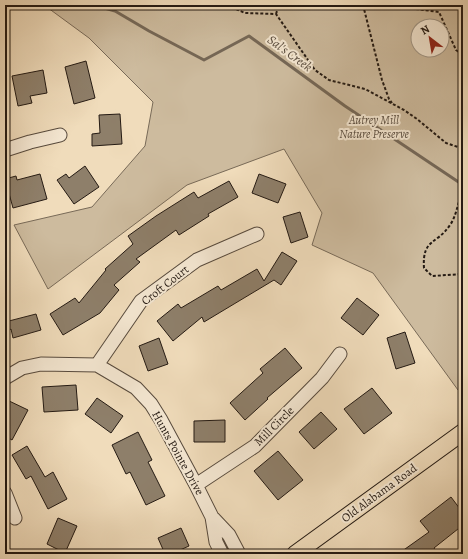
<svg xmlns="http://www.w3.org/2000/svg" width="468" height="559" font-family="Alegreya,serif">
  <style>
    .green { fill: #cdbb9e; stroke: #786a58; fill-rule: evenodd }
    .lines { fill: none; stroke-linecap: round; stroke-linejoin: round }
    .stream { stroke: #756756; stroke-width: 3 }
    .building { fill: #8e7f6a; stroke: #241a13 }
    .minor-casing { stroke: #574a3d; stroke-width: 15 }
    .major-casing { stroke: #241a13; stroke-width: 18 }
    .path { stroke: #241a13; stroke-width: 2; stroke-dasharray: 3 2; stroke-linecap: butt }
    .minor { stroke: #f5e8d3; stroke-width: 13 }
    .major { stroke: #f0dcbb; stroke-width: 16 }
    .labels { text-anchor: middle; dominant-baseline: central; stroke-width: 4; stroke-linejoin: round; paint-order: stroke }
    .park-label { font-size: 12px; font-style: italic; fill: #574a3d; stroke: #f5e8d3 }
    .street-label { font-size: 12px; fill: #241a13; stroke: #f5e8d3 }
    .water-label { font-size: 13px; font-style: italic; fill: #5a4d3f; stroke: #f5e8d3 }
  </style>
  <rect width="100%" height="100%" fill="#f0dcbb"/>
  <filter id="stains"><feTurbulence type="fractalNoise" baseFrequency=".005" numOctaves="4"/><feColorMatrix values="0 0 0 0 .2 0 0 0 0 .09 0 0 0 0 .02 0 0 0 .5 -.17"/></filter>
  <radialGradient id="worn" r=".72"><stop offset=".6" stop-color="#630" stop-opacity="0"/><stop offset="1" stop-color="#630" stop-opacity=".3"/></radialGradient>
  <path class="green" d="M44,5H463V393L458,390L373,273L312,245L322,213L284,149L187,185L48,289L14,225L92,207L145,146L153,102L89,38ZM418,26H442V50H418Z"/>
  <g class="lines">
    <path class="stream" d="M94,5L115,11L149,31L204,60L249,36L345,106L463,185"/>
  </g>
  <path class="building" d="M86,61L95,98L74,104L65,67Z
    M43,70L47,93L30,96L32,103L18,106L12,76Z
    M120,114L122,144L92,146V134L100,133L99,115Z
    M85,166L99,187L74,204L57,180L66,174L69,178Z
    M40,174L47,199L13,208L5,179L16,176L17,180Z
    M259,174L286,184L278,203L252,193Z
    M229,181L238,197L208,214L209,216L179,235L176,230L136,259L140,262L114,285L119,290L100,313L63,335L50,314L75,298L79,303L106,270L105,269L133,244L128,236L156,216L194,192L198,198Z
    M300,212L308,237L291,243L283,217Z
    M282,252L297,261L281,285L274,280L204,322L202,317L173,341L157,321L178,304L181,308L218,286L221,290L257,269L264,281Z
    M357,298L379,315L363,335L341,318Z
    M36,314L41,330L13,338L11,329L5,333V322Z
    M405,332L415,363L396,369L387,338Z
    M159,338L168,364L148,371L139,346Z
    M285,348L302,368L267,398L268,399L245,420L230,403L263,373L260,369Z
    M76,385L78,410L44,412L42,387Z
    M372,388L392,413L364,434L344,409Z
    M97,398L123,416L111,433L85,414Z
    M5,399L28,410L12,440L5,436Z
    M321,412L337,429L314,449L299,432Z
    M225,420V442H194V421Z
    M138,432L152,460L148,462L165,496L146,505L130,472L126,474L112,445Z
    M27,446L45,477L53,472L67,499L48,509L31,476L26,479L12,455Z
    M278,451L303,480L278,500L254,471Z
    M451,497L463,513V525L434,548L438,554H398L429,532L420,521Z
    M58,518L77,526L65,553L47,544Z
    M181,528L189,546L171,554H165L158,538Z"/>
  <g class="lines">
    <g class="minor-casing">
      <path id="minor" d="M5,150L30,142L60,135
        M97,365L141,301L197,260L257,234
        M5,378L22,368L41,364L97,365L136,388L151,404L161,420L196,485L212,517L216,542L222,554
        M196,485L255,446L322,378L340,354
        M5,493L15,518
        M212,517L229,535L239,554"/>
    </g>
    <g class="major-casing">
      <path id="major" d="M295,554L463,432"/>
    </g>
    <path class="path" d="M227,5L245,13L276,14L315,70L329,80L365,89L404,110L417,119L446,143L458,147L463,152
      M363,5L382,80L389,99L392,103
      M386,5L439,12L456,50L463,55
      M276,14L279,5
      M463,193C457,203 457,215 450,225C437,245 422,238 424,268L432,276L463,274"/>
    <use href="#minor" class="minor"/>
    <use href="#major" class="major"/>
  </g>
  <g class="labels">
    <g class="park-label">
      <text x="374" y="120">Autrey Mill<tspan x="374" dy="14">Nature Preserve</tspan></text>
    </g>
    <g class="street-label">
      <text transform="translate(165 285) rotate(-38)">Croft Court</text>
      <text transform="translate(274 426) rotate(-45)">Mill Circle</text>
      <text transform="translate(178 453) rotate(61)">Hunts Pointe Drive</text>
      <text transform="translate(379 493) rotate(-36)">Old Alabama Road</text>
    </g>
    <g class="water-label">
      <text transform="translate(290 53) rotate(36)">Sal's Creek</text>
    </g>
  </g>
  <rect width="468" height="559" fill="none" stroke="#f0dcbb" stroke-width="20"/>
  <rect x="6" y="6" width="456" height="547" fill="none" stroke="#241a13" stroke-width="2"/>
  <rect x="10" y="10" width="448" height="539" fill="none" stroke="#241a13"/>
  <g transform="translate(430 38) rotate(329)"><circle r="19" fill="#f5e8d3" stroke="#a19686"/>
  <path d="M0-3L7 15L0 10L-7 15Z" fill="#8f2418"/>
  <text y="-6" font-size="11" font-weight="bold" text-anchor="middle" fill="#241a13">N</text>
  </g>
  <rect width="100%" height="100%" filter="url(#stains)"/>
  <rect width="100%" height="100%" fill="url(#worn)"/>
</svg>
